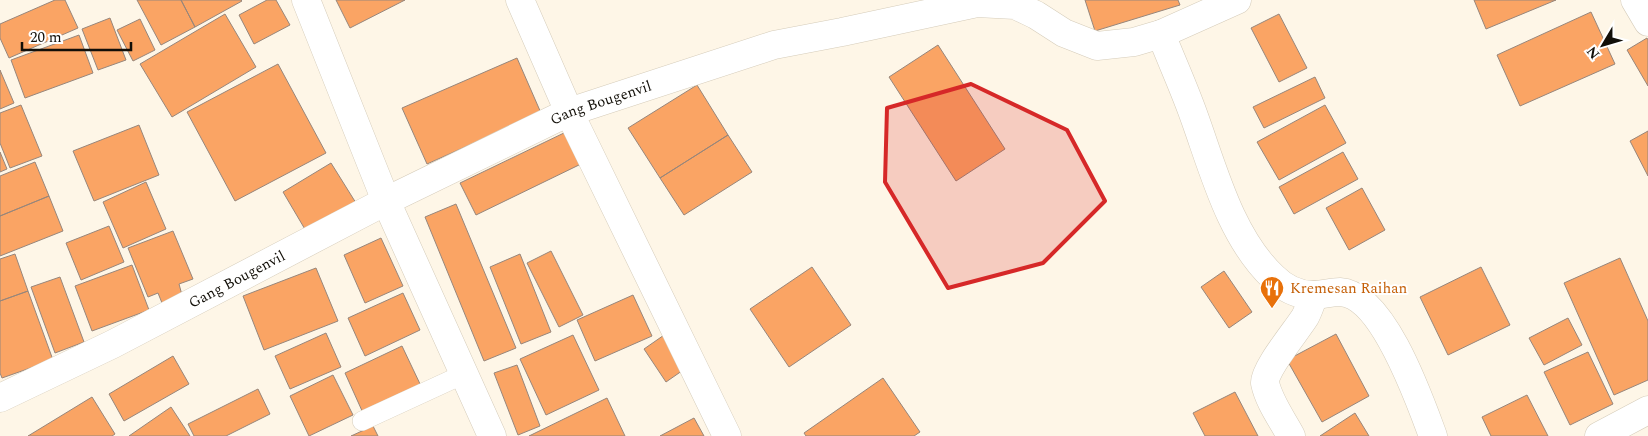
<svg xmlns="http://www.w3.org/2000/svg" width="1648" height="436" font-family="Spectral,serif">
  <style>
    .building { fill: #faa464; stroke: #97867b }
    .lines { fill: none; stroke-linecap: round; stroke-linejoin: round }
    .lane-casing { stroke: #d5ccba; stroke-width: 20 }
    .street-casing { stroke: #d5ccba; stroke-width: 29 }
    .lane { stroke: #fff; stroke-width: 19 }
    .street { stroke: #fff; stroke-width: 28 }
    .marked { fill: #d62828; fill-opacity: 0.2; stroke: #d62828; stroke-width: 4; stroke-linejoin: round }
    .labels { text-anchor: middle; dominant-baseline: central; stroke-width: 4; stroke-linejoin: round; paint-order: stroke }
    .street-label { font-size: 15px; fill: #120f08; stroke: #fff }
    .food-label { font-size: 15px; fill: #c56008; stroke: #fff; text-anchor: start }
  </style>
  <rect width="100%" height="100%" fill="#fef6e7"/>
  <path class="building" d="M55,0H65L78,28L9,58L0,38V24Z
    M137,0H181L195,27L161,45Z
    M181,0H241L242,1L195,27Z
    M267,0H276L290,25L254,44L239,15Z
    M336,0H405L350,28Z
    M1085,0H1178L1180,5L1095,31Z
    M1474,0H1556L1486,29Z
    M1591,12L1615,64L1520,106L1497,55Z
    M225,14L256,67L172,117L140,64Z
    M1279,14L1307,68L1279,82L1251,28Z
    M110,18L126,60L98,70L82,29Z
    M140,19L155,50L133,61L117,30Z
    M79,35L93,73L25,98L11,60Z
    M1647,38L1648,40V86L1627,50Z
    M938,45L1005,149L956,181L889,77Z
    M517,58L541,113L427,164L402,108Z
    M278,64L326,153L235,201L187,112Z
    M0,70L14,103L0,109Z
    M1315,77L1325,98L1264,128L1253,107Z
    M697,85L728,135L660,178L628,128Z
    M21,105L42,156L10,168L0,143V113Z
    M1325,105L1346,143L1279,180L1257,142Z
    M139,125L159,175L94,201L73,151Z
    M1648,131V176L1630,141Z
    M566,132L581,164L476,215L460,183Z
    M728,135L752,172L684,215L660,178Z
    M0,152L7,169L0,172Z
    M1343,152L1358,179L1294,214L1279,187Z
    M35,162L49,196L0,216V176Z
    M331,163L356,203L306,231L283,192Z
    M146,182L166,229L123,248L103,202Z
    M1362,188L1385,230L1349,250L1326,208Z
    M49,196L63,231L0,256V216Z
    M456,204L516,348L484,361L425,217Z
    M109,226L124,262L81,280L66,243Z
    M173,231L193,279L179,284L182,295L162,303L158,293L148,297L128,248Z
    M381,238L403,286L365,303L344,255Z
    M551,251L583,315L559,327L527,263Z
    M15,254L28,291L0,301V259Z
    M520,254L551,332L521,344L490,267Z
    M1620,258L1648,321V380L1614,395L1564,283Z
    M132,265L149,310L92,331L75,286Z
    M812,267L851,325L789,367L750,309Z
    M1481,267L1510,325L1448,355L1420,297Z
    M316,268L338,321L264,350L243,296Z
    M1224,271L1252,312L1229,328L1201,287Z
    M60,277L84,342L55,353L31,287Z
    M28,291L53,360L2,378L0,373V301Z
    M403,293L420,330L365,356L348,318Z
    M633,295L652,336L595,361L577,320Z
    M1568,318L1582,345L1544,365L1529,338Z
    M326,333L341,367L290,389L275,356Z
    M667,333L689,366L666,382L644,349Z
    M1336,334L1369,396L1322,422L1287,360Z
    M573,335L599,390L546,415L520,359Z
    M402,346L421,386L363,413L345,373Z
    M1588,352L1613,404L1570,425L1544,372Z
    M173,356L189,384L124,421L109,394Z
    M517,365L540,426L518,435L494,373Z
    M333,375L353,415L309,436L290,396Z
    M883,378L920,432L914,436H806L804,433Z
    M258,389L270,414L226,436H194L188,424Z
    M1235,392L1258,436H1205L1193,413Z
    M1527,395L1548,436H1491L1482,417Z
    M92,397L115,434L112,436H28Z
    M607,398L625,436H529Z
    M171,407L190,436H129Z
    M1355,413L1369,436H1320Z
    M694,418L704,436H660Z
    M373,426L378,436H351Z"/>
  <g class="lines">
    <g class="lane-casing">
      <path id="lane" d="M362,421L464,374"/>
    </g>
    <g class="street-casing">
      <g id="street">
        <path d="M306,0L386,201L492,436"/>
        <path d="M520,0L569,112L727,436"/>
        <path d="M1635,0L1648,22"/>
        <path d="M1161,34C1172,62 1185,90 1195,119C1214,172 1231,237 1273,277C1284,288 1298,295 1313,295C1322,295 1331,292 1340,292C1383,294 1420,401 1433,436"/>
        <path id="s1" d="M0,398L113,344L386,201L569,112L774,45L842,32L977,3L1015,5L1036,15L1064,33L1097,46L1134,42L1161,34L1237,0"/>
        <path d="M1291,436C1282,419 1269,402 1265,383C1263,371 1297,330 1305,317C1309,310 1311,302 1314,295"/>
        <path d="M1599,436L1648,410"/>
      </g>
    </g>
    <use href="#lane" class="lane"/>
    <use href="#street" class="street"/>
  </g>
  <path class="marked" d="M971,84L1067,130L1105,201L1043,263L948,288L885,182L887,108Z"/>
  <defs>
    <g id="restaurant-pin" transform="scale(1.25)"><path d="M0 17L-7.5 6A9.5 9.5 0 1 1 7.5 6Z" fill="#e8710a" stroke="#fff"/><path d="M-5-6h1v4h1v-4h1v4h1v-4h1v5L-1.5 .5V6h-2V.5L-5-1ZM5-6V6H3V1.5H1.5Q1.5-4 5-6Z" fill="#fff"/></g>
  </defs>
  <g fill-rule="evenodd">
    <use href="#restaurant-pin" x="1272" y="288"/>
  </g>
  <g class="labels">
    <g class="street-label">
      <text stroke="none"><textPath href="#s1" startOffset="670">Gang Bougenvil</textPath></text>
      <text stroke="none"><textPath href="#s1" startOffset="265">Gang Bougenvil</textPath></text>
    </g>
    <g class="food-label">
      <text x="1290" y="288">Kremesan Raihan</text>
    </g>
  </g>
  <g transform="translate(1603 45) rotate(232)" stroke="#ffffff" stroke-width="4" paint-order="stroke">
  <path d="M0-4L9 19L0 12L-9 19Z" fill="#120f08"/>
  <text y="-8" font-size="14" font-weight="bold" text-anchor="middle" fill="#120f08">N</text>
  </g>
  <path d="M22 42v8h109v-8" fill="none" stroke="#120f08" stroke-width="2.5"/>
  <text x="30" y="42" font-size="15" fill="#120f08" stroke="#ffffff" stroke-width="4" paint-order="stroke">20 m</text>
</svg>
